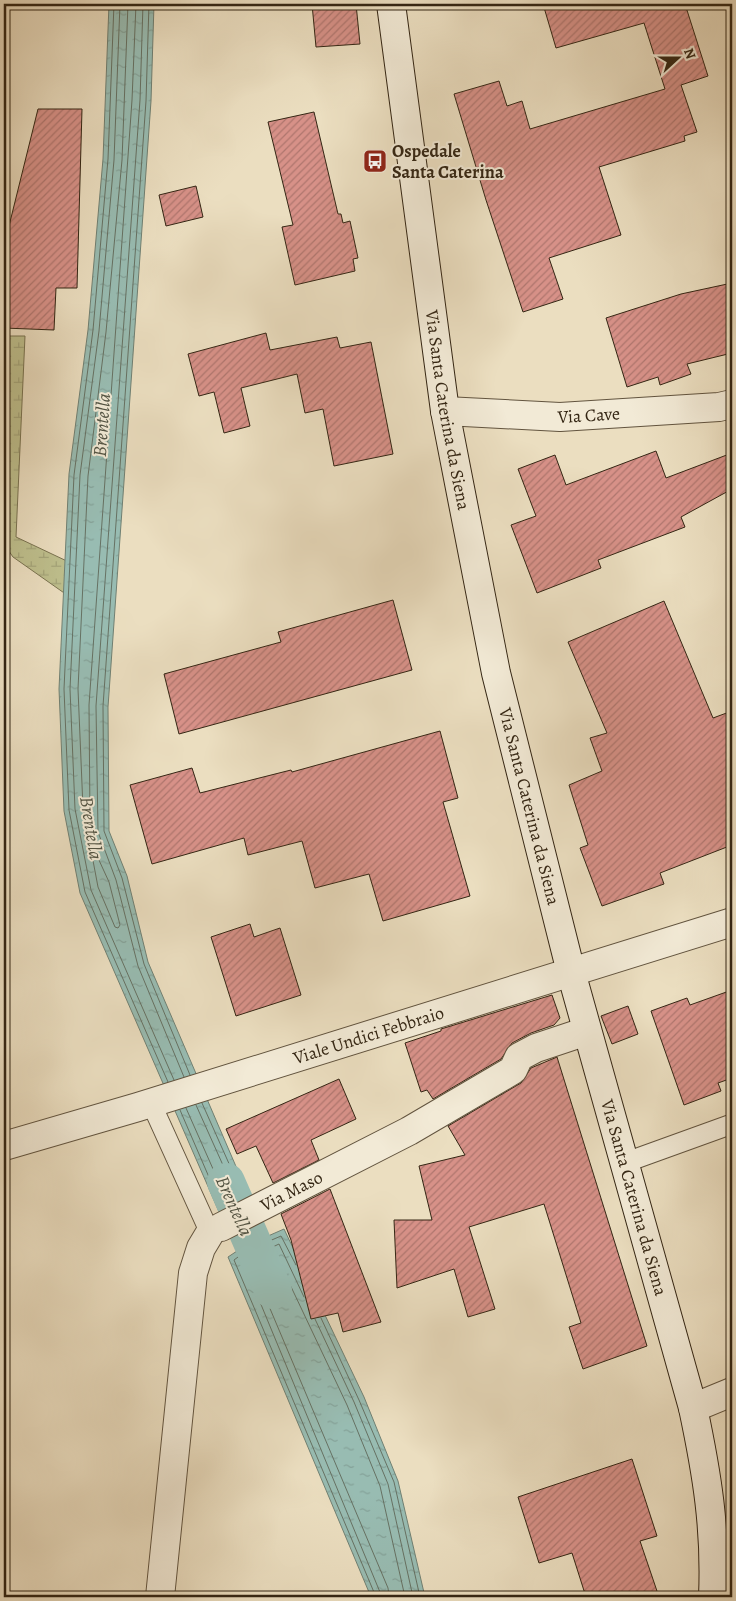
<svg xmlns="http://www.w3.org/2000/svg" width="736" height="1601" font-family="Alegreya,serif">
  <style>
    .wetland { fill: url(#wetland-marsh); stroke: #797250 }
    .water { fill: url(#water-ripples); stroke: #708073 }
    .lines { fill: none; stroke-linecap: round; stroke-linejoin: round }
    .shore { stroke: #667163; stroke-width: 1 }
    .canal { stroke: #98bcb2; stroke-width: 38 }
    .building { fill: url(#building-hatch); stroke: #342614 }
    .lane-casing { stroke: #62543f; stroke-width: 21 }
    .street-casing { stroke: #62543f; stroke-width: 30 }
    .secondary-casing { stroke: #342614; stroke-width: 30 }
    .lane { stroke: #f2ead6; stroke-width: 19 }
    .street { stroke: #f2ead6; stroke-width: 28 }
    .secondary { stroke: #f2ead6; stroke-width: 28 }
    .labels { text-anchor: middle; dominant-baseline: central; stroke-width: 4; stroke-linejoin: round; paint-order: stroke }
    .poi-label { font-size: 18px; font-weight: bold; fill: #342614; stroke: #f2ead6; text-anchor: start }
    .street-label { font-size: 18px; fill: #342614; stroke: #f2ead6 }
    .water-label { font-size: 19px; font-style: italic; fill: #525343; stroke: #f2ead6 }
  </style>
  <defs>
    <pattern id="wetland-marsh" width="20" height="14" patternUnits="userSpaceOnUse" patternTransform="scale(1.25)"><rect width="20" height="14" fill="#bebf8d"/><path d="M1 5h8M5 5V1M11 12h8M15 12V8" fill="none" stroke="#a4a479"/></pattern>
    <pattern id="water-ripples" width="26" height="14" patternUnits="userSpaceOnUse" patternTransform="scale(1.25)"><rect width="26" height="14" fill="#98bcb2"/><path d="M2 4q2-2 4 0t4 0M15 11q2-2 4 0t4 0" fill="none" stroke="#84a198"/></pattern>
    <pattern id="building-hatch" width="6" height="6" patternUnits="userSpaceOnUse" patternTransform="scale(1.25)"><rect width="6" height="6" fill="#d79188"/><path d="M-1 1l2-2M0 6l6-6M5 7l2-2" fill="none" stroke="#af766e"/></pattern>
  </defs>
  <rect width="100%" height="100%" fill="#ebdec0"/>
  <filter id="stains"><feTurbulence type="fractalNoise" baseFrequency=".004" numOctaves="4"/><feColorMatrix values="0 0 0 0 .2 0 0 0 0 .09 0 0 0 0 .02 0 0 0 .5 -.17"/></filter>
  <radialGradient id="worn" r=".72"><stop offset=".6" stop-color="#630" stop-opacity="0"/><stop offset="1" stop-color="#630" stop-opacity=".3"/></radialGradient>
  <path class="wetland" d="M4,336H25L16,537L71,563L67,595L13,557L4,544Z"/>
  <path class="water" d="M109,4H154L151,101L108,707L109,831L127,876L148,962L250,1199L220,1214L80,893L64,811L59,689L69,474L88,330L103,159Z
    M284,1229L364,1397L398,1481L425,1597H371L228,1257L243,1247Z"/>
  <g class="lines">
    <path class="shore" d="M114,4L108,159L93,330L74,475L64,689L69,810L85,892L168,1082
      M120,4L114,160L99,331L80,475L70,689L75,809L91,890L174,1080
      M128,4L122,160L106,332L88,476L78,689L83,808L87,823L90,820L89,705L132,100L136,4
      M143,4L140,100L96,706L98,832L116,880L138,966L184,1077
      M149,4L146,101L103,706L104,831L122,878L144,964L190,1075
      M93,847L109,882L120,925L118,928L115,927L98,887L91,850Z
      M186,1108L225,1196L228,1198L235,1192L196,1105
      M180,1110L221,1205L224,1206L243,1195L202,1103
      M296,1265L281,1236L246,1251L234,1260L376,1597
      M304,1297L279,1244L243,1261L382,1597
      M321,1318L359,1400L394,1482L420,1597
      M315,1319L354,1402L388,1484L413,1597
      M389,1597L388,1588L252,1266L253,1263L273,1254L276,1255L347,1405L380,1486L405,1597"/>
    <path class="canal" d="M226,1182L273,1290"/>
  </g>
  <path class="building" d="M312,4H356L360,44L316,47Z
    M543,4H685L708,76L681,85L697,132L684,136L685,141L599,167L621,235L549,258L563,299L523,312L486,200L454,94L499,81L507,106L522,101L530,129L665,89L644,23L556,48Z
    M38,109H82L77,288H56L54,330L4,328L8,230Z
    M314,112L338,214H341L343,223L350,221L358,258L353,259L355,271L295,285L282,227L293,225L268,122Z
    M196,186L203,217L166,226L159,195Z
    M732,283V353L687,364L691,374L660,385L658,377L627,387L606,318L681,294Z
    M266,333L270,350L337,337L340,348L371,342L393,454L334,466L323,409L305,413L297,374L241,388L250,426L224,433L214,392L199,396L188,354Z
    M656,451L666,478L732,453V489L681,517L685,527L598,560L601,568L537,593L511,525L536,516L518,469L555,455L566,485Z
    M393,600L412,670L179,734L164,674L281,642L278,632Z
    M664,601L713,718L732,711V845L660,873L664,884L602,906L580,848L588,845L569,785L602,771L590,738L607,733L568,642Z
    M440,731L458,798L443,802L470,896L383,921L369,874L315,888L302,841L248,855L244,838L152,864L130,785L192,768L200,793L291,770L292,772Z
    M250,924L254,937L280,928L301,995L236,1016L211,937Z
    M732,990V1078L718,1083L721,1091L684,1105L651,1011L687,998L690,1005Z
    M552,995L560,1018L554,1025L531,1033L512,1043L501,1059L433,1099L427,1090L421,1092L405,1043L441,1031V1029Z
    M628,1006L638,1034L612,1044L601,1016Z
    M557,1057L647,1346L583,1369L569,1327L581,1323L544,1204L469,1227L495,1309L468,1317L454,1269L397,1288L394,1220H432L419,1166L465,1155L448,1126L521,1083L531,1068Z
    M339,1079L356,1119L311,1140L319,1160L273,1183L256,1146L237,1154L226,1129Z
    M330,1189L381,1322L343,1332L338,1313L311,1319L291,1240L281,1214Z
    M632,1459L657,1536L640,1541L659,1597H586L572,1553L539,1563L518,1497Z"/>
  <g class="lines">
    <g class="lane-casing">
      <path id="lane" d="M151,1103L210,1233L220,1227
        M624,1163L732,1124"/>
    </g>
    <g class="street-casing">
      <g id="street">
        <path id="s1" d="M445,411L560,417L719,407L732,404"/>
        <path id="s2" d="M4,1146L138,1107L732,922"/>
        <path id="s3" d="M221,1227L409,1131L513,1070L519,1057L536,1048L587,1031"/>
        <path d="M693,1408L732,1392"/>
        <path d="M715,1554L732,1547"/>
        <path d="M160,1597L193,1273L201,1248L210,1233"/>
      </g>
    </g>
    <g class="secondary-casing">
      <g id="secondary">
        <path id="s4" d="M391,4L445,411L496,673L571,972L693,1408C707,1474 716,1529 713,1597"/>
      </g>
    </g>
    <use href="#lane" class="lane"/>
    <use href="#street" class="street"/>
    <use href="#secondary" class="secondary"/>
  </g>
  <defs>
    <g id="bus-square" transform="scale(1.25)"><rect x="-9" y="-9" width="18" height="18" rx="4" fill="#8f2418" stroke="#f2ead6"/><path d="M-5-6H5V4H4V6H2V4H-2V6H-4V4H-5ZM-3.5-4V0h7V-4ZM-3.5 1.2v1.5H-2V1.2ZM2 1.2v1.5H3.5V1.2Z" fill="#fff"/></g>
  </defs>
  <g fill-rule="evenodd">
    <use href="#bus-square" x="375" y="161"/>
  </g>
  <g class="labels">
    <g class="poi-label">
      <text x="392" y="151">Ospedale<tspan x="392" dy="21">Santa Caterina</tspan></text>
    </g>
    <g class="street-label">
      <text stroke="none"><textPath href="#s4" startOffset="410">Via Santa Caterina da Siena</textPath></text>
      <text stroke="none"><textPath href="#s1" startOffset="144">Via Cave</textPath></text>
      <text stroke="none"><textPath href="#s4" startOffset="815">Via Santa Caterina da Siena</textPath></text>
      <text stroke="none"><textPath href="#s2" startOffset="381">Viale Undici Febbraio</textPath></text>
      <text stroke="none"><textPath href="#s3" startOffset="79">Via Maso</textPath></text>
      <text stroke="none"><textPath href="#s4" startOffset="1220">Via Santa Caterina da Siena</textPath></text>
    </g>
    <g class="water-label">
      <text transform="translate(102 425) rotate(-86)">Brentella</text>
      <text transform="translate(91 828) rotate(81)">Brentella</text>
      <text transform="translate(234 1206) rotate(66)">Brentella</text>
    </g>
  </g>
  <rect width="736" height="1601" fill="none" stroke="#ebdec0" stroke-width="20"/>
  <rect x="5" y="5" width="726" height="1591" fill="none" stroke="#342614" stroke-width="2.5"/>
  <rect x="10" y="10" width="716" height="1581" fill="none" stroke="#342614"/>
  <g transform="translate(678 58) rotate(69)" stroke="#f2ead6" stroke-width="4" paint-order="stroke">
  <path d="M0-4L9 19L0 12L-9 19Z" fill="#342614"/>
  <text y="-8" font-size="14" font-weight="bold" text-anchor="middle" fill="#342614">N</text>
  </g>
  <rect width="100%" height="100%" filter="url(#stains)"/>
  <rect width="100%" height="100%" fill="url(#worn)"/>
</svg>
